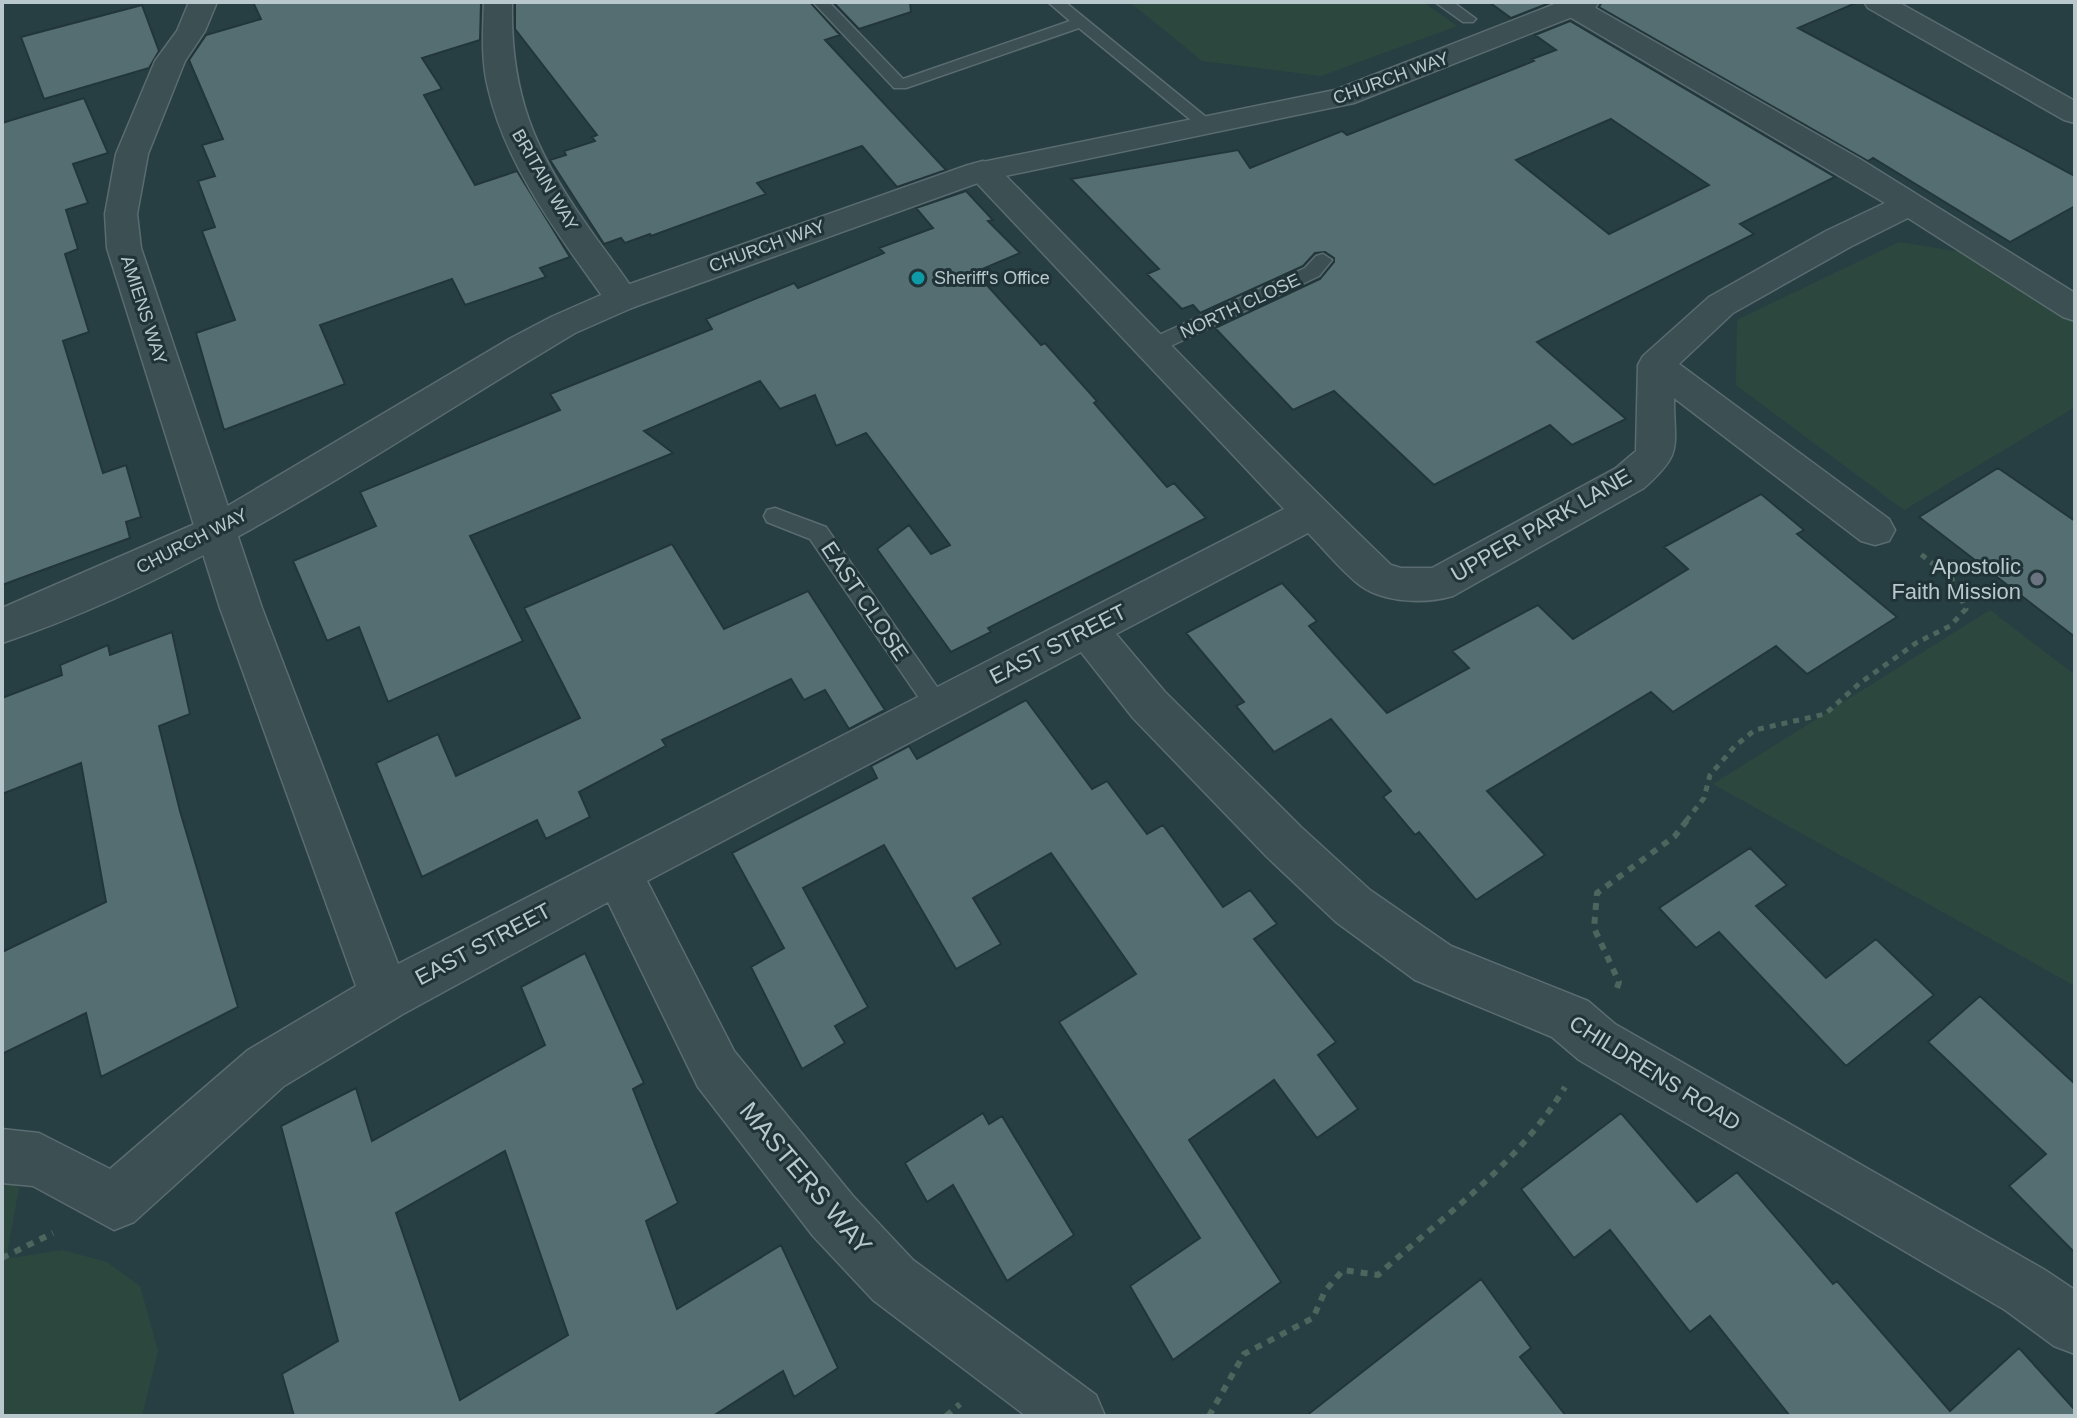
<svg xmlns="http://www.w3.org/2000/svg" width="2077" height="1418" font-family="Arial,sans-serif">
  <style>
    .green { fill: #2c483e }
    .building { fill: #556e72; stroke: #22363a; stroke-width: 2; fill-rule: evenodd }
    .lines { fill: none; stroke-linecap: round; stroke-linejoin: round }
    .service-casing { stroke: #5a6c70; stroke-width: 3 }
    .minor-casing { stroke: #5a6c70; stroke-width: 3 }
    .tertiary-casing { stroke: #5a6c70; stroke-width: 3 }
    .path-far1 { stroke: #4c655d; stroke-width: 5; stroke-dasharray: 6 6; stroke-linecap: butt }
    .path { stroke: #4c655d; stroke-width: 6; stroke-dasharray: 7 7; stroke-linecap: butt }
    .service { fill: #3c4f53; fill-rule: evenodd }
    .minor { fill: #3c4f53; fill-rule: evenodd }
    .tertiary { fill: #3c4f53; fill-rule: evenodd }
    .culture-dot { fill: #0f9aa8; stroke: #203438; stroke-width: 3 }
    .worship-dot { fill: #6b7280; stroke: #203438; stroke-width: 3 }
    .labels { text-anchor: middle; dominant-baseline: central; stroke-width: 6; stroke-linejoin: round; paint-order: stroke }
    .far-street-label { font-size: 18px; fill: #b9c8cc; stroke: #203438 }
    .far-poi-label { font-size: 18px; fill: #b9c8cc; stroke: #203438; text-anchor: start }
    .street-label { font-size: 22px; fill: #b9c8cc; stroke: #203438 }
    .poi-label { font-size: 22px; fill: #b9c8cc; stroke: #203438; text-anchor: end }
    .near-street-label { font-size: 26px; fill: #b9c8cc; stroke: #203438 }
  </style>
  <rect width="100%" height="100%" fill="#273f43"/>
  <path class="green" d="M1130,2H1423L1457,26L1321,76L1202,61Z
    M1899,242L1967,253L2075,322V407L1904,510L1736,385L1737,320Z
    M1990,610L2075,675V986L1713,784Z
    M2,1172L19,1188L6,1259L62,1250L107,1262L140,1286L158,1351L142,1416H2Z"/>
  <path class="building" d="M253,2H481L480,40L422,58L442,89L424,95L475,185L517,171L570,257L540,268L546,277L465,305L452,279L320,325L345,384L224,430L196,333L235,320L202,231L215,227L198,181L215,176L202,145L223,139L189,60L206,35L261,19Z
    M515,2H810L840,35L825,40L946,170L897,187L862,146L757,183L766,194L651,236L650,234L625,243L621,238L604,244L550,160L566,155L564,151L595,141L592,137L597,135L515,29Z
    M833,2H910L911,12L859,29Z
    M1489,2H1552L1511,18Z
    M1602,2H1858L1798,28L2075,176V206L2010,242L1873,158L1868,161L1599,7Z
    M142,5L159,51L149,68L44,99L21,37Z
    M1570,21L1835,177L1740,224L1754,234L1537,342L1626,419L1572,445L1550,425L1434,485L1334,391L1293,410L1215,328L1320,279L1334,262V258L1325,252L1315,253L1303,266L1200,313L1193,305L1182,309L1147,274L1159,269L1071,179L1238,150L1250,168L1342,131L1347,135L1534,61L1532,59L1556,50L1535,35ZM1611,119L1709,185L1609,234L1516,160Z
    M84,98L108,153L73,164L88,203L66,210L78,249L65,254L89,332L63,341L103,473L126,465L141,517L126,522L130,538L2,585V123Z
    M966,191L993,220L988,221L1020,253L975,272L1041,345L1045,343L1097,401L1094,403L1167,487L1174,483L1206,518L988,628L991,632L951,652L877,549L909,525L931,554L950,545L866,433L836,446L815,395L780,409L760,381L644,431L673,453L470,536L523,641L388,702L359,627L327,641L293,561L376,526L360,492L560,410L550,394L712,329L706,319L794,283L798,288L884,253L879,248L933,228L916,208Z
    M1998,468L2075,521V637L1919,517Z
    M1761,494L1804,530L1797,534L1897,617L1807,674L1776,646L1673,712L1651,692L1487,791L1545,855L1476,900L1419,832L1415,835L1383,797L1391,791L1331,719L1274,752L1236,706L1244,702L1186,633L1282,583L1317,621L1309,626L1387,713L1469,668L1452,651L1538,605L1573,639L1688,569L1664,547Z
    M672,544L724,629L808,591L885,710L849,729L825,690L804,700L791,679L662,740L666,746L579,792L590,817L546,839L537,820L422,877L376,763L438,734L456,776L580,718L524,608Z
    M172,632L190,714L159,726L180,811L238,1007L101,1077L86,1013L2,1054V952L106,902L81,763L2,794V698L62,675L60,665L108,645L110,655Z
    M1026,700L1092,789L1107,781L1147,834L1163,825L1223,907L1250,890L1277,924L1254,939L1336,1042L1318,1055L1358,1109L1317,1138L1274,1080L1189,1140L1281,1282L1173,1360L1130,1286L1200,1238L1059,1022L1136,974L1051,853L973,898L1001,944L956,969L884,845L803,888L868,1007L835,1026L845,1043L802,1069L751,967L784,948L732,853L877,778L871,766L909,746L917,759Z
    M1750,848L1787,885L1756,906L1826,978L1876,939L1934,995L1846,1066L1719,932L1696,948L1659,908Z
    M585,953L644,1083L633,1089L678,1203L646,1221L677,1309L781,1245L838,1368L794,1397L783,1371L713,1416H294L282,1374L338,1341L281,1126L356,1088L372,1141L545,1045L521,987ZM505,1151L568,1335L460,1400L396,1213Z
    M1980,996L2075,1084V1253L2009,1186L2046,1154L1928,1042Z
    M983,1113L989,1124L1002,1116L1074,1235L1007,1281L953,1185L927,1202L905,1163Z
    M1621,1113L1697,1202L1737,1172L1833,1284L1837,1281L1950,1411L2019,1348L2075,1410V1416H1790L1710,1316L1690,1332L1610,1230L1574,1258L1521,1189Z
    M1481,1279L1531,1348L1520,1357L1566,1416H1306Z"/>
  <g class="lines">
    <g class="service-casing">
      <path id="service" d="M813,2H829L903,79L1070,21L1048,2H1065L1217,126L1209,131L1203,130L1079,28L906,88H894Z
        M1435,2H1453L1476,19L1473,22H1463Z
        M1323,254L1332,260L1319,276L1160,351L1153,353L1143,346L1146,341L1305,268L1316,256Z
        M775,508L826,527L946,700L950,707L946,714L938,717L930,714L810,539L767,522L764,516L767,510Z"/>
    </g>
    <g class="minor-casing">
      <path id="minor" d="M189,2H217L205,31L185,61L148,154L137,214L141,248L262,608L398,964L1284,509L972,178L967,171L972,164L983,161L994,164C1127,298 1255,435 1391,565L1401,568H1432L1616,468L1636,451L1638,365L1643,356L1709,297L1826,231L1885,203L1563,13L1559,7L1562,2H1585L1860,159L2075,293V321L2063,317L1908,218L1850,247L1733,313L1679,364L1889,519L1895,530L1889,541L1875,545L1861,541L1674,398C1674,449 1684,452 1644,488L1453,596C1426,604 1385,603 1361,586C1342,572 1325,550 1308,533L1116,634L1165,692L1301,827L1370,890L1451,946L1588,1001L1615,1024L2045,1270L2075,1290V1354L2054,1346L2005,1310L1579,1060L1552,1037L1415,980L1336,922L1267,857L1133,718L1081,652L647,881L734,1051L853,1196L913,1260L1096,1395L1105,1416H1026L873,1300L813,1236L698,1087L608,902L403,1014L284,1086L134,1222L114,1230L33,1186L2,1183V1129L39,1133L110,1169L248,1050L356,986L220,608L107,248L105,214L116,154L155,61L177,31Z
        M484,2H512C510,93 534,150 586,224C603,249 623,273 639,299L634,307L622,311L610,307C562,239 507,170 488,88C481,59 483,31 484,2Z
        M1864,2H1898L2075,101V123L2064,120L1868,8Z"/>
    </g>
    <g class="tertiary-casing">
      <path id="tertiary" d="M1560,2H1599L1595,8L1354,103L986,180L634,307L575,333L537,356C364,461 195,578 2,643V608L204,520L511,338L551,317L610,291L968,165L1335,90Z"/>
    </g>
    <path class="path-far1" d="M1686,821L1704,798L1710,775L1735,746L1755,730L1825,714L1860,683L1916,643L1950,626L1966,609L1952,579L1918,552"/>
    <path class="path" d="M1617,988L1619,982L1594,928L1597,893L1675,836L1688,819
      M2,1258L53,1233
      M946,1416L960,1404
      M1209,1416L1244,1354L1313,1318L1325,1291L1343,1270L1378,1275C1444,1215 1518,1165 1565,1087"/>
    <use href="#service" class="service"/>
    <use href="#minor" class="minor"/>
    <use href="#tertiary" class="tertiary"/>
  </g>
  <circle class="culture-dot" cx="918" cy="278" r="8"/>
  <circle class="worship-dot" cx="2037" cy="579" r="8"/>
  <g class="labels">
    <g class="far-street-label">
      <text transform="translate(1391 78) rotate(-20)">CHURCH WAY</text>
      <text transform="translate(545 180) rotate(60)">BRITAIN WAY</text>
      <text transform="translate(767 246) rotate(-20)">CHURCH WAY</text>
      <text transform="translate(1240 306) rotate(-25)">NORTH CLOSE</text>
      <text transform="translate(144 310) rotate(72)">AMIENS WAY</text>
      <text transform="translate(192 541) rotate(-27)">CHURCH WAY</text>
    </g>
    <g class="far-poi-label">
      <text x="934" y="278">Sheriff's Office</text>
    </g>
    <g class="street-label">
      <text transform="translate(1541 525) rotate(-30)">UPPER PARK LANE</text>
      <text transform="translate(865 601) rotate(56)">EAST CLOSE</text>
      <text transform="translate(1058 644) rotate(-27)">EAST STREET</text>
      <text transform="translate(483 944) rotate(-28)">EAST STREET</text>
      <text transform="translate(1655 1073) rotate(32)">CHILDRENS ROAD</text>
    </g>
    <g class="poi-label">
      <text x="2021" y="566">Apostolic<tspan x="2021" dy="25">Faith Mission</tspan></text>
    </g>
    <g class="near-street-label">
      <text transform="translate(806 1178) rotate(50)">MASTERS WAY</text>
    </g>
  </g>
  <rect width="2077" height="1418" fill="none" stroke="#b9c8cc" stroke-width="8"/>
</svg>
